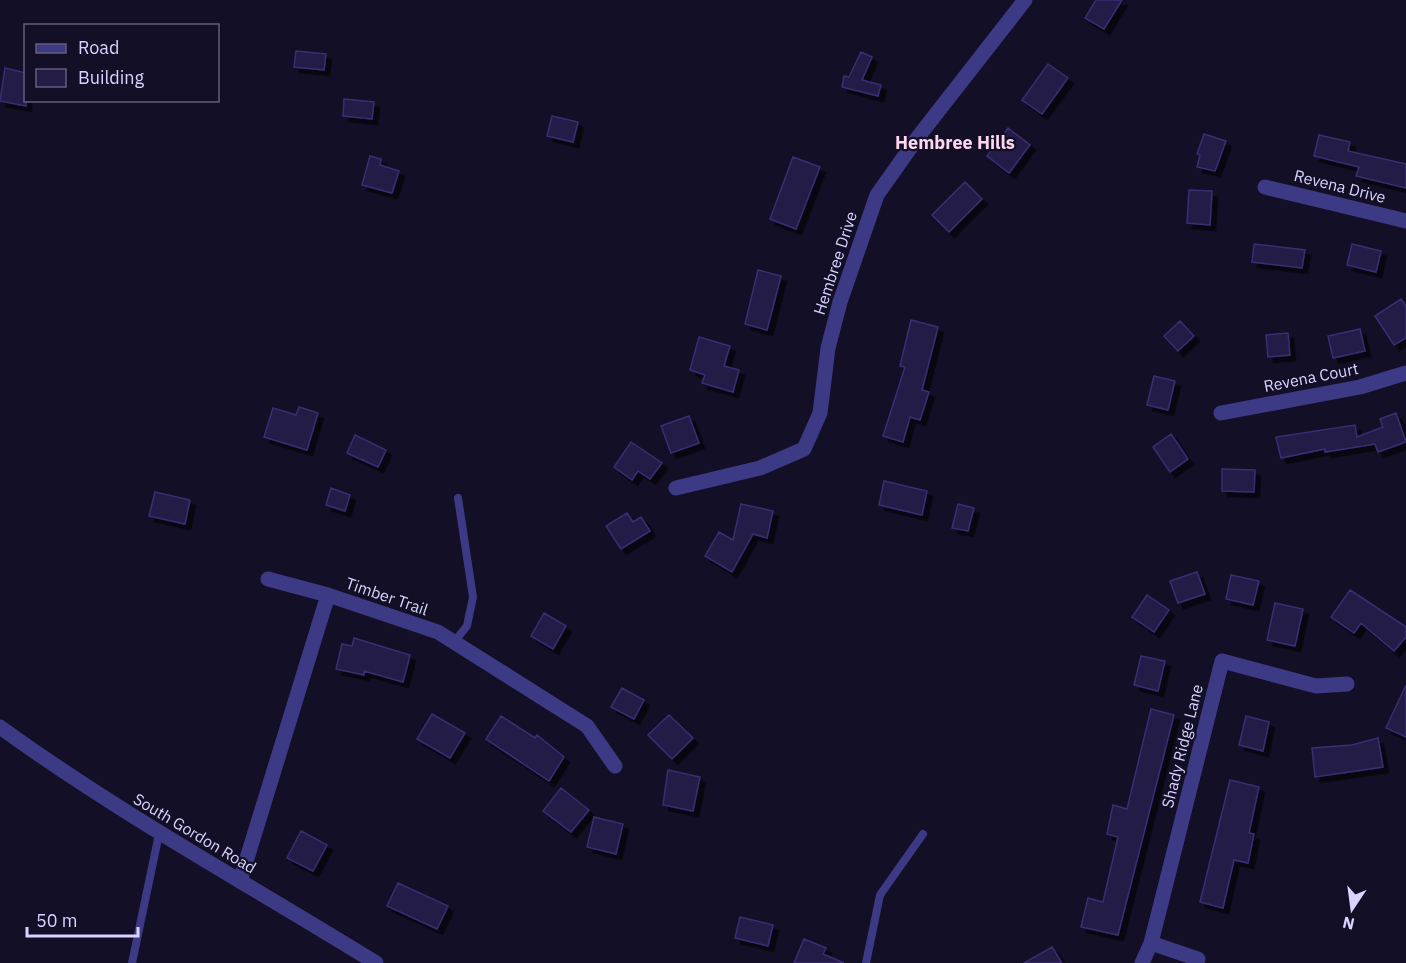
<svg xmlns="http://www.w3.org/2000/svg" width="1406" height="963" font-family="'IBM Plex Sans',sans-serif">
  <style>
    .building { fill: #241b47; stroke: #3b2d73; stroke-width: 1.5; filter: url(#shadow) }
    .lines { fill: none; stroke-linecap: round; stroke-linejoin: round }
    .service { stroke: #3d3a85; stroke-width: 8 }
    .minor { stroke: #3d3a85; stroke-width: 15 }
    .tertiary { stroke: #3d3a85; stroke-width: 15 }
    .labels { text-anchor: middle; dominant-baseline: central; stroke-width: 4.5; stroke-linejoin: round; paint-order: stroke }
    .street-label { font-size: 16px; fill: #d9d4ff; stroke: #130f26 }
    .neighbourhood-label { font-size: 18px; font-weight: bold; fill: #ffd6f0; stroke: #130f26 }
  </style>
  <defs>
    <filter id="shadow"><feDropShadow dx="5.5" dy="5.5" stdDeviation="0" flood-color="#0009"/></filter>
  </defs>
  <rect width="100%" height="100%" fill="#130f26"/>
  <path class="building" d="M1096,0H1122L1104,29L1085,18Z
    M296,51L326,54L324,70L294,67Z
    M861,52L872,57L862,80L881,85L878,96L842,87L844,76L849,77Z
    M1048,64L1068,78L1042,114L1022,100Z
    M5,68L26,73V106L0,101Z
    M344,99L374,102L372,119L343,116Z
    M552,116L578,122L573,142L547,136Z
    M1008,128L1030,145L1009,173L987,156Z
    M1204,134L1226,141L1215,171L1197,167L1200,155L1197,154Z
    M1319,135L1350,142L1348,151L1406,164V188L1356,176L1359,167L1314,156Z
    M370,156L381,159L380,165L399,171L392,193L362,185Z
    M793,157L820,167L796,229L770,219Z
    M965,182L982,199L949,232L932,215Z
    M1189,190L1212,191L1210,225L1187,223Z
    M1254,244L1305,250L1302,268L1252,262Z
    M1352,244L1381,251L1376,272L1347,265Z
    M758,270L781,276L767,330L745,324Z
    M1401,299L1406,306V338L1394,345L1375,316Z
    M911,320L938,327L922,390L929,392L920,420L910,417L903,442L883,436L905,367L900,366Z
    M1180,321L1194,336L1178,351L1164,336Z
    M1360,329L1365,351L1333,358L1328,336Z
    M1288,333L1290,355L1268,357L1266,335Z
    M699,337L730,346L724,366L739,370L733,392L702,383L705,375L690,370Z
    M1154,376L1175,381L1168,410L1147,405Z
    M299,407L318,413L307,450L264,437L273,408L296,415Z
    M1396,413L1406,442L1378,452L1375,444L1325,452V449L1281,458L1276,437L1355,425L1357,437L1383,427L1380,419Z
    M689,416L699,443L671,453L661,426Z
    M1171,434L1188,459L1170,472L1153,447Z
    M355,435L386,450L378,467L347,453Z
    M631,442L662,463L650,479L638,471L632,480L614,467Z
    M1222,469L1255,470L1254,492L1222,491Z
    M884,481L927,491L922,515L879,505Z
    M331,488L350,495L345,511L326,505Z
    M155,492L190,500L185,524L149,516Z
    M741,504L773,511L767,538L753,534L732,572L705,556L719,532L733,540Z
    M958,504L974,508L968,531L952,528Z
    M627,513L633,522L641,517L650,531L621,549L606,526Z
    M1197,572L1205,594L1178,603L1170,581Z
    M1231,575L1259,581L1253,605L1226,599Z
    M1350,590L1406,627V637L1394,651L1361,623L1354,633L1331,617Z
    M1147,595L1169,610L1154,632L1132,617Z
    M1275,603L1303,609L1295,646L1267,640Z
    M544,613L566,626L553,649L531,636Z
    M354,638L410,655L403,682L364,671V675L336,669L342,644L352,646Z
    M1141,656L1165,661L1158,691L1134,685Z
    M1406,685V737L1386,728Z
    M622,688L644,700L634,719L611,707Z
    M1151,709L1174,715L1118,935L1081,927L1088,898L1103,902L1118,837L1107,834L1113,805L1127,809Z
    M432,714L465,733L450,758L417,739Z
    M669,715L693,738L672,759L648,735Z
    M501,716L535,738L537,735L564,757L549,781L486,739Z
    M1246,716L1269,722L1263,751L1239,745Z
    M1378,738L1383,767L1315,777L1312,748L1352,745Z
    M668,770L700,777L693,811L663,805Z
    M1230,780L1259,787L1249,833L1254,834L1248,863L1234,860L1223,908L1200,902Z
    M561,788L589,810L571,832L543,811Z
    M594,817L623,824L616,854L587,847Z
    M301,831L327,845L313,871L287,858Z
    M398,883L448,906L437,929L387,906Z
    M740,917L773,925L768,946L735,938Z
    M804,939L826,948L823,954L844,963H794Z
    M1052,947L1062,963H1024Z"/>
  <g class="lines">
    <path class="service" d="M454,642L467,626L473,597L458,498
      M132,963L159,834
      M866,963L880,895L923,834"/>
    <path class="minor" d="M1265,187L1406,221
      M1221,413L1360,387L1406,373
      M676,488L760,468L804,449L820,413L828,348L840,302L877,195L918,137L1025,0
      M268,579L328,595L438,632L587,726L615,766
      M240,881L328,595
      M1151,943L1198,959
      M1142,963L1151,943L1222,661L1316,686L1347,684"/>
    <path class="tertiary" d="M0,727C120,814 250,885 376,963"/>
  </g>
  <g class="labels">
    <g class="street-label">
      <text transform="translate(1340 186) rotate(14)">Revena Drive</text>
      <text transform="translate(835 263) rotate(-72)">Hembree Drive</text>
      <text transform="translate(1311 377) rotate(-11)">Revena Court</text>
      <text transform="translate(387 596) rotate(19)">Timber Trail</text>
      <text transform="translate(1182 746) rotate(-76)">Shady Ridge Lane</text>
      <text transform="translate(195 833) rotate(31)">South Gordon Road</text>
    </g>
    <g class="neighbourhood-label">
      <text x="955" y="142">Hembree Hills</text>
    </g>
  </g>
  <rect x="24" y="24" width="195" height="78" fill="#130f26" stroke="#625e7d" stroke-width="1.5"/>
  <rect x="36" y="44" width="30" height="9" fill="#3d3a85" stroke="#625e7d" stroke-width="1.5"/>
  <text x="78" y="54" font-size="18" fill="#d9d4ff">Road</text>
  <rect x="36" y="69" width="30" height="18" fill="#241b47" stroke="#625e7d" stroke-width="1.5"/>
  <text x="78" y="84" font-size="18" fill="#d9d4ff">Building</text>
  <g transform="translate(1352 909) rotate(193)" stroke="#130f26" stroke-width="4.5" paint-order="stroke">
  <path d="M0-4.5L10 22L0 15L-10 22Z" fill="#d9d4ff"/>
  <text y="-9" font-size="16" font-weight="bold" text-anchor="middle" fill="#d9d4ff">N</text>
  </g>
  <path d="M27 927v9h111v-9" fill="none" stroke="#d9d4ff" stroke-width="3"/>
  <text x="36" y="927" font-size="18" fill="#d9d4ff" stroke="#130f26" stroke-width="4.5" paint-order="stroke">50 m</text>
</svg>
